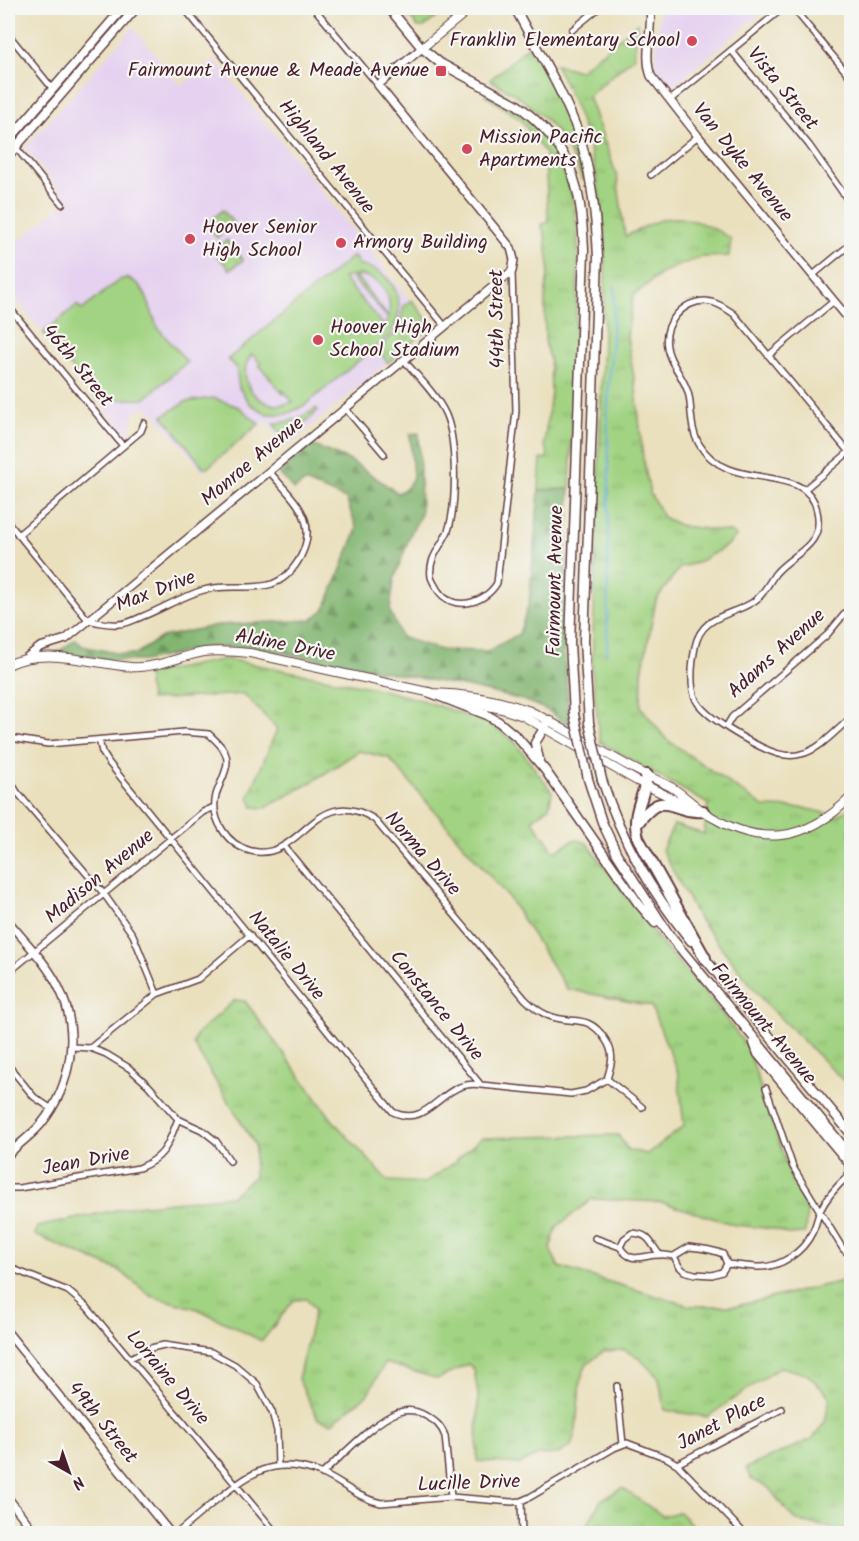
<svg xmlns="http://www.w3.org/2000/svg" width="859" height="1541" font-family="Kalam,sans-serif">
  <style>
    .built { fill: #e6d2f0 }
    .grass { fill: url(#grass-tufts); stroke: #767956; stroke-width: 1.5 }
    .forest { fill: url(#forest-firs); stroke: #666a4e; stroke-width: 1.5 }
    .garden { fill: url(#garden-dots); stroke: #767956; stroke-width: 1.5 }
    .pitch { fill: #a2d382; stroke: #767956; stroke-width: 1.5; fill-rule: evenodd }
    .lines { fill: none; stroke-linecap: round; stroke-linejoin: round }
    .stream { stroke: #6fabe0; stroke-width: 2 }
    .minor-casing { stroke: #623c41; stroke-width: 8 }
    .tertiary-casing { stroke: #623c41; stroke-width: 10 }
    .secondary-casing { stroke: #623c41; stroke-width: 10 }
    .primary-casing { stroke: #623c41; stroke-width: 11 }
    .motorway-casing { stroke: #623c41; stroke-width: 14 }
    .minor { stroke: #fff; stroke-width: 5 }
    .tertiary { stroke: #fff; stroke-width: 7 }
    .secondary { stroke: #fff; stroke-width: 8 }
    .primary { stroke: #fff; stroke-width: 8 }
    .motorway { stroke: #fff; stroke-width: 10 }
    .primary-bridge-casing { stroke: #623c41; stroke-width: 11; stroke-linecap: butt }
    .primary-bridge { stroke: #fff; stroke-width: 8 }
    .poi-dot { fill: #d1495b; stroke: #f6f6f2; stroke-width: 2 }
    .labels { text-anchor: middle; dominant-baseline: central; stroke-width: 4.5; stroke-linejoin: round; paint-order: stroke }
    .poi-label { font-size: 20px; fill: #4a1f2b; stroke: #f6f6f2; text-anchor: start }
    .street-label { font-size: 20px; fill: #4a1f2b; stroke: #f6f6f2 }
  </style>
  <defs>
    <pattern id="grass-tufts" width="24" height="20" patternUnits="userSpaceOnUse" patternTransform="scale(1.5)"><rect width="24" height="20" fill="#a2d382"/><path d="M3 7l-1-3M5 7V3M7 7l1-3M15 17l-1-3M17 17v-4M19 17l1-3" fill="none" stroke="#8db570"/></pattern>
    <pattern id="forest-firs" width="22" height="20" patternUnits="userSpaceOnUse" patternTransform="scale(1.5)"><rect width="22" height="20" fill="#81b570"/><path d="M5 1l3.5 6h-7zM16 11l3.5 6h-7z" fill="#6c935c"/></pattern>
    <pattern id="garden-dots" width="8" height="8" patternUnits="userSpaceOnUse" patternTransform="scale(1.5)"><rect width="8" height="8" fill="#a2d382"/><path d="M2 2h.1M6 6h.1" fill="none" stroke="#8db570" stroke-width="1.8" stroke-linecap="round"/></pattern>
  </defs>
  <rect width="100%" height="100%" fill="#f6f6f2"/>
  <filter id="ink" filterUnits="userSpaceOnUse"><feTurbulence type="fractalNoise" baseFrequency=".0167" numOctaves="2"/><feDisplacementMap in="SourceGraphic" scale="12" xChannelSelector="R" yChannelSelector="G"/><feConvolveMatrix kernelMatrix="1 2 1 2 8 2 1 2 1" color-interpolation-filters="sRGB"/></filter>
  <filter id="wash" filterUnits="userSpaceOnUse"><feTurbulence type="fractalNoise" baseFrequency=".008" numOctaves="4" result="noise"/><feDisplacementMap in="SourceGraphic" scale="24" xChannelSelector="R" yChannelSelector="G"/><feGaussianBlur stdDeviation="1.35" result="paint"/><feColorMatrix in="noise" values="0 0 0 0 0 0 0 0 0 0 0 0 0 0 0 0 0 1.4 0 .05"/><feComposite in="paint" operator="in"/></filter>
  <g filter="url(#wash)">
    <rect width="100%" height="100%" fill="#eae0bd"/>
    <path class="built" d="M660,8H768L673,86L658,70L655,62Z
      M133,27L181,86L214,59L431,326L288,446L265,421L204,472L149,408L138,410L134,414L130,433H125L8,290V250L68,200L25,148Z"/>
    <path class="grass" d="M638,23L634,57L588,96L617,176L625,236C638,231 651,222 664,219C686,214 714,227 731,239L729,256L701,257L663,272L633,296L627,337L636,389L643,459L650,493L663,517L681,526L730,532L736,536L728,545L697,563L680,567L656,600L642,672L641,707L666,739L764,807L804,808L837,816L851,808V1088L766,1004L699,919L662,850L674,825L704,834L708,804L600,742L592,669L605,275C604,194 593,136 555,64L579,71Z
      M530,45C555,89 572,130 585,179L582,180C564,131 536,104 490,80Z
      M486,92C509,106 534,120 550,143C588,200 577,273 575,338C573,388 572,438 570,489L539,490L541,459L547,458L548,454L544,445L551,392L550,361L545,343V299L549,266L545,234L541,225L548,222V219L545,153L521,120L485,95Z
      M223,210L234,224L217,238L206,224Z
      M412,300L432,326L388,363L378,351C381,346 384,344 388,340C398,331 402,320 403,307Z
      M316,408L318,410L312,417L283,438L273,423C290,423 302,418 316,408Z
      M226,659L370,687L418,699L489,723L514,741L552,792L549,807L532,820L555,852L575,839L587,843L666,949L699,985L747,1046L792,1181L807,1209L805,1233L788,1234L774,1229L735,1225L661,1202L592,1199L557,1227L550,1249L559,1267L691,1306H737L851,1279V1528L836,1529L795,1520L768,1487L751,1479L746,1468L812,1439L825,1422L830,1397L807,1374L780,1367L707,1417L665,1410L659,1378L638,1357L624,1350L604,1351L586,1365L580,1382L576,1431L571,1446L558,1454L538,1455L520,1464L477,1461L478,1395L474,1369L468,1364L438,1379L385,1363L367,1395L332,1423L318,1419L298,1379L315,1309L307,1299L294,1300L262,1341L198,1309L151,1296L120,1271L35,1235L37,1227L135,1206L231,1196L254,1177L255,1145L193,1044L196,1035L235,1000L245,1001L334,1122L388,1181L425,1183L452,1164L481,1138L618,1135L628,1150L647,1154L684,1126L678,1073L651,1006L567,989L509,898L389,758L359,751L310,783L265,808L253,807L249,796L277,729L244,694L150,700L147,674Z
      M622,1488L663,1516L679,1512L701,1533H583L601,1500Z"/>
    <path class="forest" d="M419,433L421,514L411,533L394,580L390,611L401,637L441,650L488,651L519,634L529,603L539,490L570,489L563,638L570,726L547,710L523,700L468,687L251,647H211L143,661L115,660L57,653L76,639L82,646L121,654H136L162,637L218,625L311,620L325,609L357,529L346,499L305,482L294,490L279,473L312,445L351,461L398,493L407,488L413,477L410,434Z"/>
    <path class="garden" d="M227,240L243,260L230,270L216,254L219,251L218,247Z"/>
    <path class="pitch" d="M402,8H441L444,11L424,27H418Z
      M353,256L359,264L358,265C398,270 413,312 384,340L305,405L287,414H267L250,404L239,388L236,366H234L228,359ZM360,275C381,279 394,296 388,317L356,276L353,279L388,318L384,326L343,278ZM252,354L261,364L259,365L283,394V390L293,402C263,415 231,382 252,354Z
      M127,278C150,285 148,312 159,329C168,340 178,351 187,362L144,399L98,400L43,333L77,305L82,310L119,280Z
      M213,398L239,407L259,424L207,468H204L163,416L185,402Z"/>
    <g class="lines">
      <path class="stream" d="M607,653L609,468L607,418L615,286"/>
    </g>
  </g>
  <g filter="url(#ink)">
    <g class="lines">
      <g class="minor-casing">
        <path id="minor" d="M184,8L444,325
          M314,8L378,85
          M793,8L852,79
          M572,30L599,8
          M8,34L52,88
          M731,50L809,145L852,206
          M670,100L783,8
          M9,139L62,204
          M651,175L698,136
          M813,275L852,243
          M8,306L123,446
          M769,355L834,301
          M403,359C417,376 436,394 445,413C457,438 457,505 448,531C441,547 428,558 431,577C432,581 435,585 437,589C452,613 485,604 497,583L516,411L512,271
          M345,408L384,454
          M852,456L734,314C725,308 717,302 706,301C682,301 663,324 667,347C669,364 685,377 689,396C692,412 690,429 699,444C729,495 807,460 817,511C825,547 792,553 775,574C768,584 763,596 753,602C731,616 701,615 695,647C692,663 689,685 696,700C705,718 751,743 770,751C779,755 792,757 801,754C820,750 837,729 852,717
          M805,489L849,452
          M8,522L88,620C99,623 108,625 119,624C127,624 134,620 141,617C162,609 182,596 204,590C226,583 250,591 272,584C286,579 294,569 301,556C320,518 291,498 269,471
          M18,535L141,431L144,423
          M726,727L732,717L827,635L852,605
          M10,738L48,744L184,732L209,734C216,741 226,749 227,760C228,771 219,784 216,795C210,819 227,845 251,851C302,863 314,782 374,819L525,999C532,1006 538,1011 547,1015C571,1026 588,1012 605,1039C615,1053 612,1063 607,1079
          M99,740L102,752L109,763L393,1112C431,1130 441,1078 481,1085
          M8,777L17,792L104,894L133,935L157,994
          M284,846L481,1085L571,1094L586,1091L607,1079
          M8,973L203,812L214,807
          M72,1047L90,1048L157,994L198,979L250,935
          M90,1048L106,1054L129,1068L148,1085L178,1119L202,1130L216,1141L230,1161
          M8,1065L34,1097L52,1109
          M607,1079L642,1107
          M766,1088L793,1167L843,1249L852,1257
          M8,1188H19L139,1168C166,1157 168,1144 178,1119
          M595,1238L620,1247
          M689,1247C701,1248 711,1249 723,1254L727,1264L722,1272L712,1275L695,1274L684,1271L679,1266L674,1256Z
          M660,1255C649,1242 650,1234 632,1233L624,1239L620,1247C631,1265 643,1255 659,1255C664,1254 669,1256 674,1256
          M727,1264C738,1265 749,1267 760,1267C781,1267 803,1252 812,1233C816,1226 817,1218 820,1211C827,1196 838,1185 849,1175
          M8,1267L68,1291L87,1307L277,1534
          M130,1358L151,1348L164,1345L211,1352L235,1365L257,1384L272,1412L277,1431L278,1466
          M617,1386L623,1444
          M677,1464L782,1409
          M322,1474C341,1457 376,1419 399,1412C408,1409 418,1411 426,1416C436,1421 441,1426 445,1436L451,1497
          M521,1501L522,1534
          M176,1534C190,1522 204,1510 219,1498C250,1473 273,1457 315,1471C338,1478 354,1497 381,1503L451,1497L512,1502L521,1501L530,1497L614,1448L627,1443L667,1458L677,1464L745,1534"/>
      </g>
      <g class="tertiary-casing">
        <path id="tertiary" d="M650,8C653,30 643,54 651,76L698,136L852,323
          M27,657L40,647L66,639L512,271L514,260L511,248L378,85L422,48
          M8,921C25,942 46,962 58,986C81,1030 72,1086 41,1124C31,1136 18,1144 8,1155
          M8,1333L171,1534
          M8,1498L36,1534"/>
      </g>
      <g class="secondary-casing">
        <path id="secondary" d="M422,48L471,8
          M8,665C45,646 91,664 131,667C155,669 180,656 204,652C219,650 235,652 250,653L432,693
          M432,693C466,694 498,699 530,711C560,726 588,744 618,760C635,770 653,778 671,787C683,794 692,804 704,812C758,848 806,843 852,796
          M455,699L502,709L523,716L637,781L688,806"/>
      </g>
      <g class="primary-casing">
        <path id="primary" d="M389,8L422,48L440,63L516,104C572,145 581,184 584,250L570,643L574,714
          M515,8C537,50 563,90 579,135C592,174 596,216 598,257L584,641L589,723
          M8,141L123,8
          M8,156L136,8
          M428,692L487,715L499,722L517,737L545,770L638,903L655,923
          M539,759L535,743L549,720
          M588,779L602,822L617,854L670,936L852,1157
          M602,780C623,843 650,890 691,941
          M701,954L852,1135
          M754,1043L758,1054L849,1163L850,1169L849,1175H852"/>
      </g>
      <g class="motorway-casing">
        <path id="motorway" d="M647,775C644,800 631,811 638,838L705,958
          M636,825C666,785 669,814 703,811"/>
      </g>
      <use href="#minor" class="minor"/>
      <use href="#tertiary" class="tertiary"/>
      <use href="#secondary" class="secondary"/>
      <use href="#primary" class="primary"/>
      <use href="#motorway" class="motorway"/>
      <g class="primary-bridge-casing">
        <path id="primary-bridge" d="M574,714L588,779
          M589,723L602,780"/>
      </g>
      <use href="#primary-bridge" class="primary-bridge"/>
    </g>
  </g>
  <g class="poi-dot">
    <circle cx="692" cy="41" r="6"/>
    <rect x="435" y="65" width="12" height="12" rx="3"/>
    <circle cx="467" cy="149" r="6"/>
    <circle cx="190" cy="239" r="6"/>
    <circle cx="341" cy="243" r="6"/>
    <circle cx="318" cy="340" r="6"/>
  </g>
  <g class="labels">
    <g class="poi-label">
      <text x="680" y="41" text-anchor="end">Franklin Elementary School</text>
      <text x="429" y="71" text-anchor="end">Fairmount Avenue &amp; Meade Avenue</text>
      <text x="479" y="138">Mission Pacific<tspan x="479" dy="23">Apartments</tspan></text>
      <text x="202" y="228">Hoover Senior<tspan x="202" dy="23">High School</tspan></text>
      <text x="353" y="243">Armory Building</text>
      <text x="330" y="328">Hoover High<tspan x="330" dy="23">School Stadium</tspan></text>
    </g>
    <g class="street-label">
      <text transform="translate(782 89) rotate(51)">Vista Street</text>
      <text transform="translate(326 157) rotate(51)">Highland Avenue</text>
      <text transform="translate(742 163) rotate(51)">Van Dyke Avenue</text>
      <text transform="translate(498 319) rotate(-91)">44th Street</text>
      <text transform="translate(77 366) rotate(51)">46th Street</text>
      <text transform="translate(253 462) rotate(-40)">Monroe Avenue</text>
      <text transform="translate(556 581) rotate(-89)">Fairmount Avenue</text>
      <text transform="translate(156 592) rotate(-21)">Max Drive</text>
      <text transform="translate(285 646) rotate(11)">Aldine Drive</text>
      <text transform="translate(777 654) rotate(-42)">Adams Avenue</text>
      <text transform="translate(422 854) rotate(49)">Norma Drive</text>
      <text transform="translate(100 877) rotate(-40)">Madison Avenue</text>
      <text transform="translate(286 956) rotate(51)">Natalie Drive</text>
      <text transform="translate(436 1006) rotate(51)">Constance Drive</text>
      <text transform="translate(763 1024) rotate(50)">Fairmount Avenue</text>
      <text transform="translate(86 1162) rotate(-10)">Jean Drive</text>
      <text transform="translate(167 1378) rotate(50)">Lorraine Drive</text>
      <text transform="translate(102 1423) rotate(51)">49th Street</text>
      <text transform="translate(722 1423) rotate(-28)">Janet Place</text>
      <text transform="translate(469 1484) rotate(-2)">Lucille Drive</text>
    </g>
  </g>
  <rect width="859" height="1541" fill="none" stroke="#f6f6f2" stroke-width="30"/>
  <g transform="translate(69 1472) rotate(140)" stroke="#f6f6f2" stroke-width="4.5" paint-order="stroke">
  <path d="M0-4.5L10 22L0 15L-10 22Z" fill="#4a1f2b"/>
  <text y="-9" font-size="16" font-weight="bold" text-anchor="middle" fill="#4a1f2b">N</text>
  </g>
</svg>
